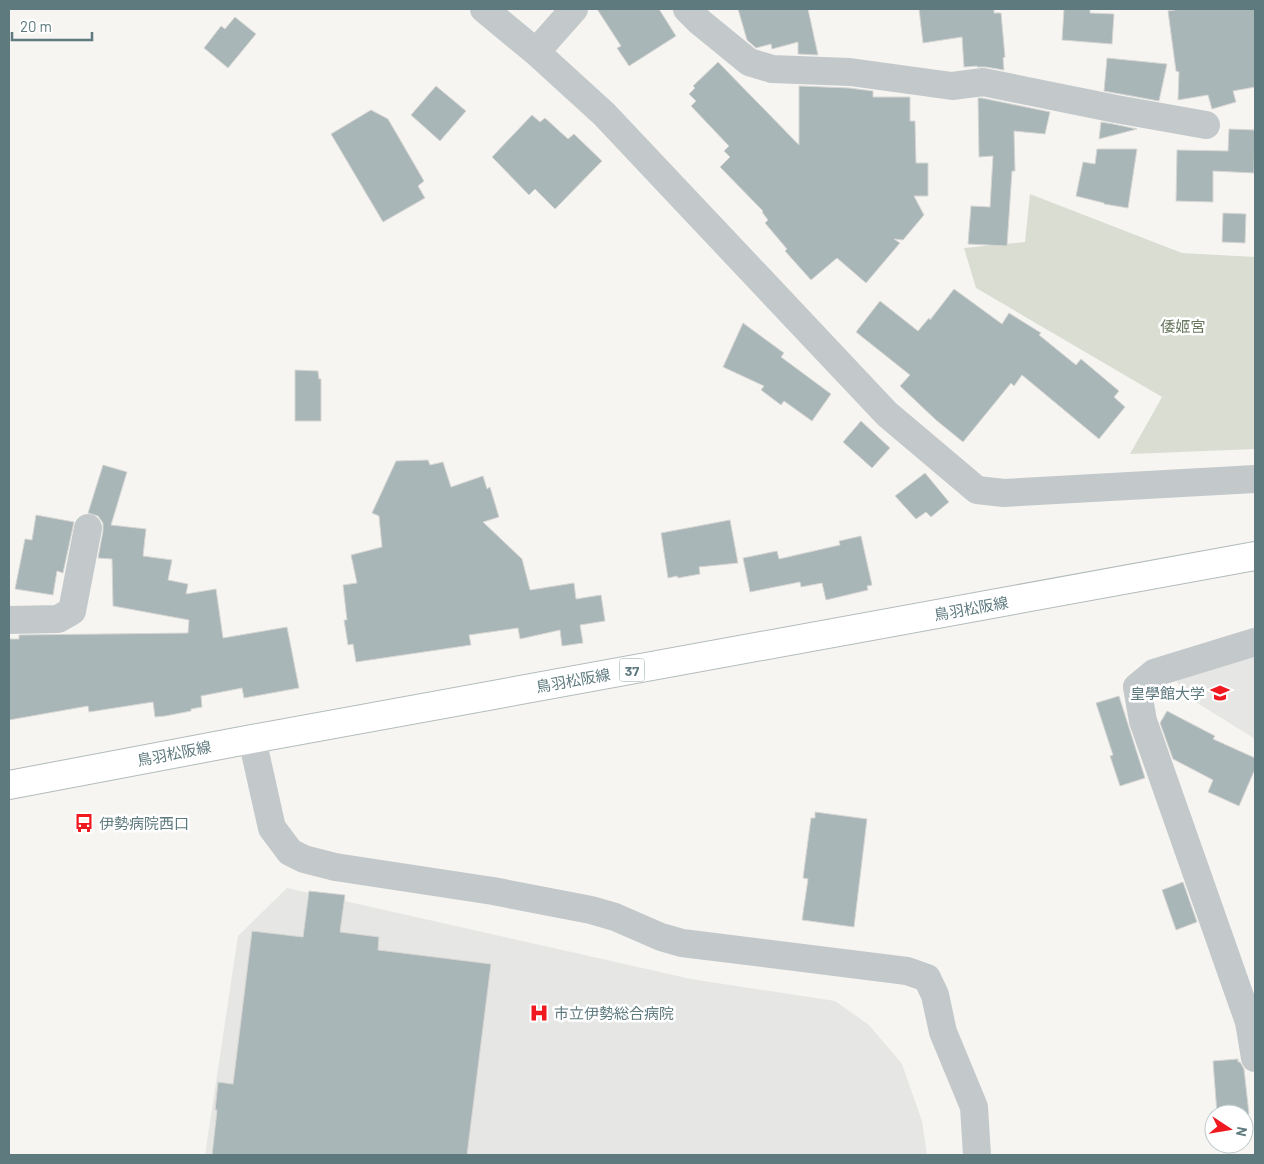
<svg xmlns="http://www.w3.org/2000/svg" width="1264" height="1164" font-family="Barlow,'Noto Sans JP',sans-serif">
  <style>
    .built { fill: #e6e6e5 }
    .green { fill: #daded2 }
    .building { fill: #a9b6b7; stroke: #d7d6d4 }
    .lines { fill: none; stroke-linecap: round; stroke-linejoin: round }
    .major-casing { stroke: #b3bbbc; stroke-width: 30 }
    .minor { stroke: #c3c9ca; stroke-width: 28 }
    .major { stroke: #fff; stroke-width: 28 }
    .labels { text-anchor: middle; dominant-baseline: central; stroke-width: 5; stroke-linejoin: round; paint-order: stroke }
    .shield { fill: #fff; stroke: #8ea2a5; stroke-width: 1 }
    .shield-label { font-size: 14px; font-weight: bold; fill: #5e7a7f }
    .park-label { font-size: 15px; fill: #69775e; stroke: #fff }
    .street-label { font-size: 15px; fill: #5e7a7f; stroke: #fff }
    .poi-label { font-size: 15px; fill: #5e7a7f; stroke: #fff; text-anchor: start }
  </style>
  <rect width="100%" height="100%" fill="#f6f5f2"/>
  <path class="built" d="M1255,652V739L1191,699L1180,687L1174,677Z
    M287,888L691,979L835,1001L869,1025L902,1064L922,1121L927,1155H205L238,936Z"/>
  <path class="green" d="M1030,194L1182,253L1255,257V449L1130,454L1162,397L976,288L964,248L1025,242Z"/>
  <path class="building" d="M597,9H659L676,36L629,66L617,48L621,46Z
    M738,9H808L818,55L798,54V42L772,49L771,44L756,48L747,40Z
    M919,9H994V13H1001L1005,57L1003,58L1004,70L986,67H977V66L964,67L962,37L923,43Z
    M1064,9H1090V13L1114,14L1112,44L1062,40Z
    M1175,9H1255V87L1233,91L1236,102L1212,109L1208,95L1178,100L1179,72L1176,71L1168,11L1175,10Z
    M235,17L256,34L228,68L204,48L221,26L225,29Z
    M1107,58L1167,64L1159,101L1104,91Z
    M718,62L799,145V86L849,88L873,91V97H910V121H915L916,163H928V196H914L924,215L903,240L894,239L900,243L866,283L837,258L811,280L785,251L787,249L765,223L768,220L762,212L763,211L720,167L730,157L724,151L729,146L691,106L696,101L689,94L695,88L693,86Z
    M436,86L466,111L440,141L411,115Z
    M978,98H982L1050,112L1045,134L1014,131L1015,171H1012L1007,246L968,244L971,206L990,207L993,156L979,157Z
    M371,110L388,119L424,181L418,186L425,198L383,222L331,134Z
    M532,115L540,122L545,118L568,139L574,134L602,161L555,209L535,189L529,195L492,157Z
    M1101,122L1113,124L1137,129L1099,139Z
    M1229,129L1255,130L1254,173L1213,171V202L1176,201L1177,150L1228,151Z
    M1097,149H1137L1128,208L1104,204V203L1076,196L1083,162L1095,164Z
    M1223,213L1246,214L1245,243L1222,242Z
    M954,289L1002,324L1009,313L1041,333L1039,335L1076,365L1081,359L1119,391L1114,397L1125,407L1099,439L1022,375L1014,386L1011,383L963,442L936,420L900,386L910,375L856,332L880,301L918,331L929,318L930,320Z
    M743,323L784,353L781,357L831,394L812,421L784,401L781,405L761,390L764,386L723,367Z
    M295,370L318,371L319,379H321V421H295Z
    M861,421L890,448L872,468L843,442Z
    M428,460L430,465L443,462L451,487L483,476L487,489L490,487L499,517L483,522L522,559L530,590L574,583L576,599L601,595L605,621L580,625L583,643L562,646L560,630L520,639L518,628L469,635L471,645L356,662L353,644L348,645L344,620H347L343,585L357,583L351,555L382,547L379,516L372,513L396,461Z
    M103,465L127,472L111,525L146,529L143,556L172,560L168,580L188,584L186,594L216,589L223,638L287,627L299,688L244,698L242,688L201,696L202,707L191,709V711L165,716L155,717L153,702L89,712L88,706L9,720V639H19V635L188,633L189,620L113,606L112,559L98,558L103,531V523L98,516L88,513Z
    M925,473L949,502L931,517L926,512L916,519L895,496Z
    M36,515L74,522L63,573L57,571L53,595L15,589L25,539L32,540Z
    M730,520L738,563L699,567L700,574L678,578L677,576L668,578L661,533Z
    M861,536L872,585L867,586L868,590L826,600L822,583L801,587L800,582L750,592L743,558L777,551L779,559L840,545L839,541Z
    M1119,696L1145,778L1120,786L1110,756L1113,755L1096,703Z
    M1167,711L1215,736L1213,739L1255,758V769L1239,806L1208,792L1213,780L1173,759L1160,723Z
    M815,812L867,819L854,927L802,920L808,879L803,878L811,818H815Z
    M1183,882L1197,922L1176,930L1162,890Z
    M309,891L345,895L340,932L379,937L378,950L491,964L467,1155H212L217,1110H215L218,1082L233,1084L252,931L303,937Z
    M1238,1059V1062H1240L1244,1069L1249,1114H1217L1213,1061Z"/>
  <g class="lines">
    <g class="major-casing">
      <path id="major" d="M9,785L252,739L1255,556"/>
    </g>
    <path class="minor" d="M484,9L536,52L604,114L887,414L977,490L1004,493L1255,479
      M687,9L700,22L749,62L772,69L850,72L952,86L983,82L1116,109L1206,125
      M536,52L574,9
      M9,620L58,619L72,611L88,528
      M1255,642L1154,673L1137,687L1143,721L1249,1022L1255,1058
      M252,739L272,828L290,852L304,859L335,867L493,891L591,910L615,917L661,937L682,943L907,971L927,978L935,995L943,1032L974,1107L977,1155"/>
    <use href="#major" class="major"/>
  </g>
  <defs>
    <g id="university-bare" transform="scale(1.5)"><path d="M0-5L7-2L0 1L-7-2ZM-4 1L0 2.5L4 1V4Q0 6-4 4Z" fill="#ef191f" stroke="#fff" stroke-width="2.5" paint-order="stroke"/></g>
    <g id="bus-bare" transform="scale(1.5)"><path d="M-5-6H5V4H4V6H2V4H-2V6H-4V4H-5ZM-3.5-4V0h7V-4ZM-3.5 1.2v1.5H-2V1.2ZM2 1.2v1.5H3.5V1.2Z" fill="#ef191f" stroke="#fff" stroke-width="2.5" paint-order="stroke"/></g>
    <g id="hospital-bare" transform="scale(1.5)"><path d="M-5-5h3v3.5h4V-5h3V5h-3V1.5h-4V5h-3Z" fill="#ef191f" stroke="#fff" stroke-width="2.5" paint-order="stroke"/></g>
  </defs>
  <g fill-rule="evenodd">
    <use href="#university-bare" x="1220" y="693"/>
    <use href="#bus-bare" x="84" y="823"/>
    <use href="#hospital-bare" x="539" y="1013"/>
  </g>
  <g class="labels">
    <rect class="shield" x="619.5" y="658.5" width="25" height="23" rx="4"/>
    <g class="shield-label">
      <text x="632" y="670">37</text>
    </g>
    <g class="park-label">
      <text x="1183" y="326">倭姬宮</text>
    </g>
    <g class="street-label">
      <text transform="translate(971 608) rotate(-10)">鳥羽松阪線</text>
      <text transform="translate(573 680) rotate(-10)">鳥羽松阪線</text>
      <text transform="translate(174 753) rotate(-11)">鳥羽松阪線</text>
    </g>
    <g class="poi-label">
      <text x="1205" y="693" text-anchor="end">皇學館大学</text>
      <text x="99" y="823">伊勢病院西口</text>
      <text x="554" y="1013">市立伊勢総合病院</text>
    </g>
  </g>
  <rect width="1264" height="1164" fill="none" stroke="#5e7a7f" stroke-width="20"/>
  <g transform="translate(1229 1129) rotate(102)"><circle r="24" fill="#ffffff" stroke="#bfcacc"/>
  <path d="M0-4L9 19L0 12L-9 19Z" fill="#ef191f"/>
  <text y="-8" font-size="14" font-weight="bold" text-anchor="middle" fill="#5e7a7f">N</text>
  </g>
  <path d="M12 32v8h80v-8" fill="none" stroke="#5e7a7f" stroke-width="2.5"/>
  <text x="20" y="32" font-size="15" fill="#5e7a7f" stroke="#ffffff" stroke-width="4" paint-order="stroke">20 m</text>
</svg>
